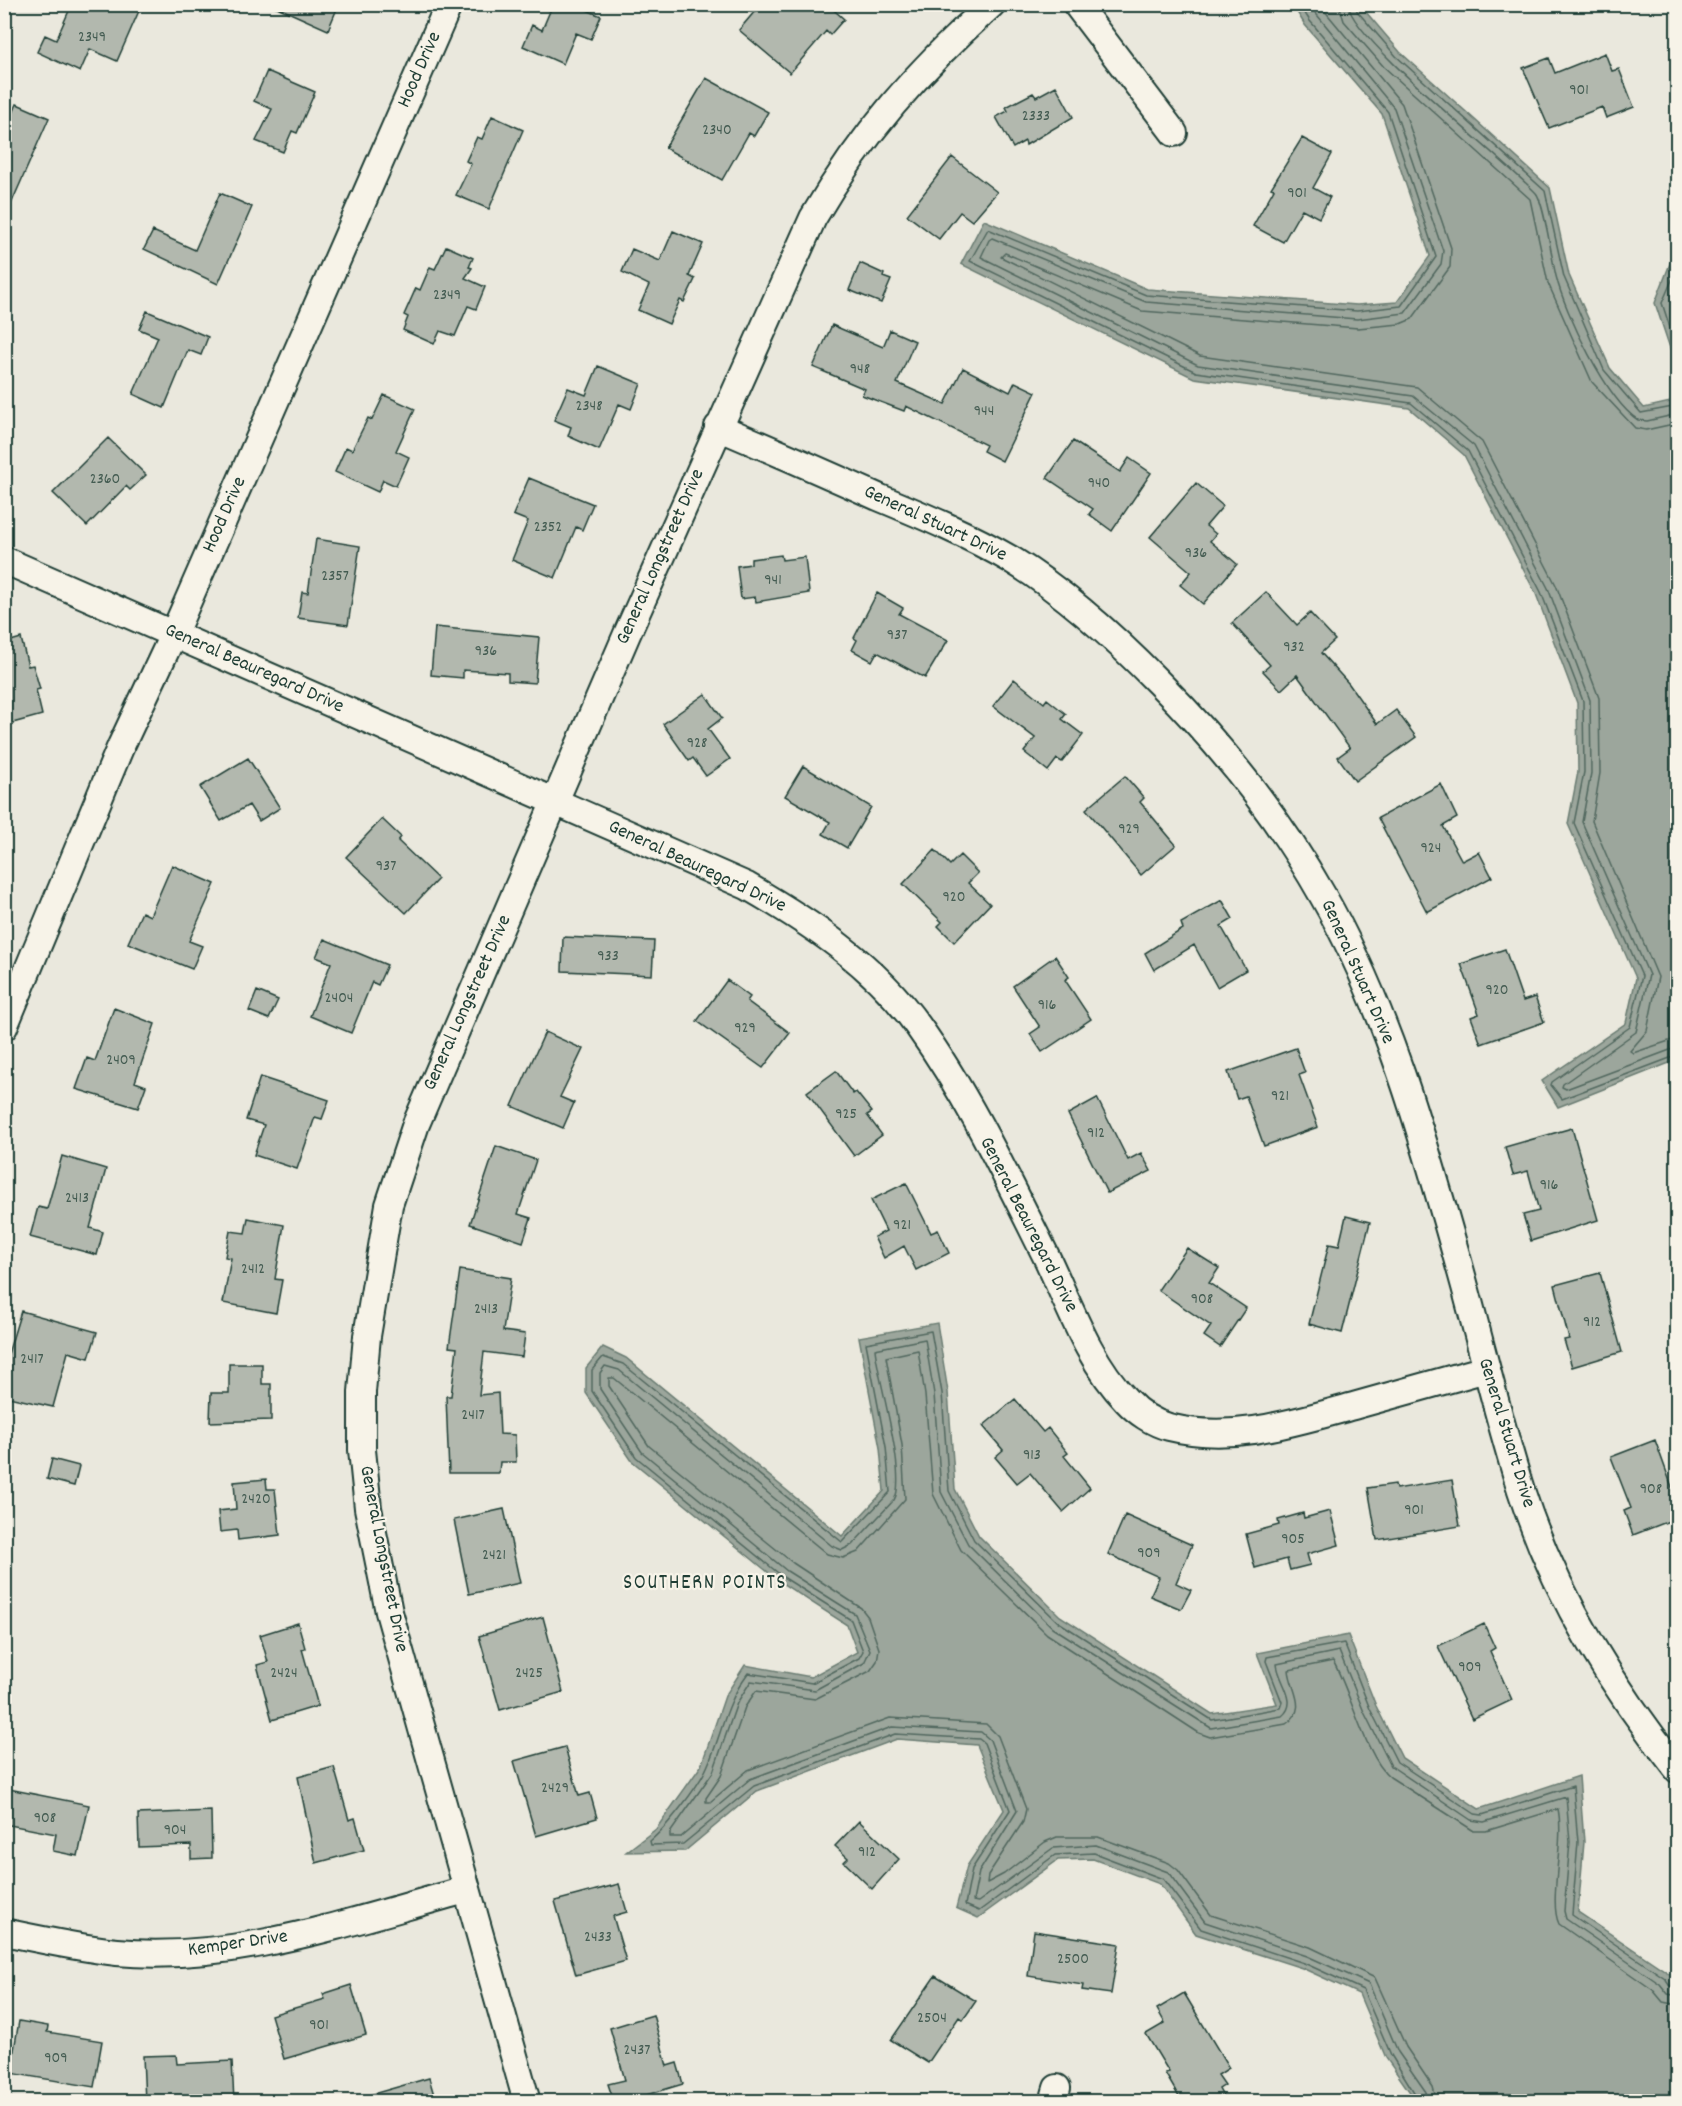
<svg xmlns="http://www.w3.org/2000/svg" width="1682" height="2106" font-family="Dekko,sans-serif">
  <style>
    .water { fill: #9ca69c; stroke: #6a7c72; stroke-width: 1.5 }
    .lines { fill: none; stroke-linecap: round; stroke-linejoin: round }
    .shore { stroke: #51675e; stroke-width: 1.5 }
    .building { fill: #b2b8ae; stroke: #1f3d34; stroke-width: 1.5 }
    .minor-casing { stroke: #1f3d34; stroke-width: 30 }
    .minor { stroke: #f7f3e8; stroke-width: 26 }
    .labels { text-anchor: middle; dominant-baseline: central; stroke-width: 4.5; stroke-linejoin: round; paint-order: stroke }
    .number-label { font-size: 16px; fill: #445c52 }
    .street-label { font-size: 20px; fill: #1f3d34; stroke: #f7f3e8 }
    .neighbourhood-label { font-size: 21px; letter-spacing: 1.5px; fill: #1f3d34; stroke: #f7f3e8 }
  </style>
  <rect width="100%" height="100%" fill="#eae8dd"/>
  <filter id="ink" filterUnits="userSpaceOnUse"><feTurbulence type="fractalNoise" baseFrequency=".0167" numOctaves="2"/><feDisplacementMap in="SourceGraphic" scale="12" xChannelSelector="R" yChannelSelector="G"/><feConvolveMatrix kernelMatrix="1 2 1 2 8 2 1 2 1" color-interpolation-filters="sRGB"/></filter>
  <g filter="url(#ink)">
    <path class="water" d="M1292,4L1360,5L1400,52L1550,188L1569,275L1610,368L1644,408L1675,401L1671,351L1655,303L1677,245V1060L1558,1107L1542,1081L1626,1023L1636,978L1568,824L1578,772L1577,703L1536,594L1464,455L1409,408L1194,378L961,264L984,220L1147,289L1357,305L1397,302L1430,256L1382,114L1305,25Z
      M937,1323L948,1392L955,1489L979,1536L1060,1616L1212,1714L1277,1704L1257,1653L1348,1635L1376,1706L1402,1758L1479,1809L1579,1776L1584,1842L1578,1912L1670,1974L1677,1986V2101H1416L1386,2058L1359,1994L1302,1968L1196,1934L1160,1884L1093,1859L1058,1860L978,1918L956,1908L967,1866L1004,1810L977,1745L897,1739L757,1791L685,1851L626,1852L656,1829L701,1766L725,1696L745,1665L811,1677L857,1652L847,1625L780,1582L632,1461L586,1393V1368L603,1347L626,1358L842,1536L884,1491L880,1448L859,1337Z"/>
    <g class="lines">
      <path class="shore" d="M1299,4L1310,21L1388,112L1436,257L1401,306L1357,311L1146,295L988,229L970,261L1196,372L1411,403L1468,451L1541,592L1583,701L1584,772L1574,823L1642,976L1630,1027L1552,1082L1551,1085L1562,1099L1678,1055
        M1308,4L1394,108L1443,251L1441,264L1405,313L1357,319L1146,302L992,238L989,240L981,257L1198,365L1413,396L1474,446L1548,588L1590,700L1591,773L1582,822L1649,975L1636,1032L1563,1084L1562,1087L1566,1089L1678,1047
        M1319,4L1402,104L1451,248L1450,267L1412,319L1400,324L1358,328L1142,311L1005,253L1001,257L1200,356L1417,387L1482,442L1556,585L1599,698L1600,773L1592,821L1658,977L1647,1031L1630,1051L1633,1053L1678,1038
        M1339,4L1344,21L1384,67L1530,199L1548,283L1592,382L1635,428L1646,430L1678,423
        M1348,4C1350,38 1505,160 1536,193C1544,202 1552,260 1556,276C1565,313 1607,400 1638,420L1647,421L1678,414
        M1356,4L1357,11L1396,56L1545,191L1564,277L1604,370L1641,413L1678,406
        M1678,266L1662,303L1678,352
        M1420,2102L1391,2055L1363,1990L1304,1963L1201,1929L1163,1879L1094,1853L1055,1855L979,1911L965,1905L972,1869L1010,1810L984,1743L979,1739L895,1734L754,1786L683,1844L651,1845L650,1841C666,1828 699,1786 707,1767C723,1732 724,1706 748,1673L812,1683L859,1658L863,1651L851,1620L783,1577L636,1457L592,1391V1370L603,1357L623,1364L842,1542L890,1492L886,1447L866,1343L931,1331L942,1393L949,1491L974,1540L1057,1621L1212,1720L1280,1708L1282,1702L1266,1661L1267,1657L1344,1643L1370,1709L1397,1762L1475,1814L1482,1815L1573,1786L1578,1842L1572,1915L1665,1978L1671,1987L1678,1989
        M1428,2102L1426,2092L1398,2052L1369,1984L1307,1956L1205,1922L1168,1872L1096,1845L1053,1848L978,1902L973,1901L979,1872L1017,1811L990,1740L981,1732L892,1727L750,1779L681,1837H670V1833L713,1772L737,1703L751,1681L815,1690L864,1663L870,1650L855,1614L787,1571L642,1452L600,1389V1373L605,1366L619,1370L832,1546L842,1550L852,1545L894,1500C908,1478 878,1380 875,1349L925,1339L934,1394L941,1492L968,1544L1052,1627L1211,1728L1282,1716C1300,1702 1278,1681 1277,1664L1339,1651L1364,1712L1391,1766L1471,1820L1484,1822L1566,1797L1570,1842L1564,1911L1566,1919L1660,1984L1668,1994L1678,1996
        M1437,2102L1433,2087L1406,2047L1375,1978L1310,1947L1211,1915L1178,1870L1169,1863L1098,1837H1057L1045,1842L1004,1874L987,1883L988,1875L1023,1822L1026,1809L998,1736L986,1724L890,1718L748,1770L710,1802H706V1798L721,1776L745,1707L756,1691L815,1699L870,1671L877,1661L879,1649L868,1617L861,1608L793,1563L649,1446L609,1386V1378H614L827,1554L843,1558L858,1552L905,1499L902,1445L886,1357L918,1350L925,1395L933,1494L961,1550L1047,1634L1199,1733L1210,1737L1286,1724C1309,1708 1291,1691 1289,1670L1333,1661C1350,1690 1366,1758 1390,1777L1474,1831H1486L1558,1809C1565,1841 1548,1902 1559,1924L1653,1990L1663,2002L1678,2005"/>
    </g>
    <path class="building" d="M72,4H142L117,61L90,49L80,72L37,52L45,35L56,40Z
      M270,4H339L328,30Z
      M553,4H589L587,10L601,16L591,39L576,33L563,64L523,46L532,25L542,30Z
      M761,4H827L844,19L830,35L826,31L790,73L739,30Z
      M1605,53L1612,71L1619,69L1634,107L1606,118L1602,107L1549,128L1523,68L1549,58L1555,73Z
      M267,71L315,92L297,133L292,131L283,152L256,141L272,109L254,101Z
      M706,78L768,112L754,136L749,133L722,180L665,148Z
      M1056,86L1073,117L1026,145L1025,141L1013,148L996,117L1008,111L1006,107L1033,93L1036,97Z
      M17,104L49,118L4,220V134Z
      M492,116L523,130L489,209L456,195L471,164L466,161L477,137L482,139Z
      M1302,138L1332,154L1313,188L1330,197L1319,218L1302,209L1283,242L1253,226L1274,189L1271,188Z
      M952,157L997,192L972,221L960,212L939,239L907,215Z
      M220,193L252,207L218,284L144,249L153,231L195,250Z
      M673,231L703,244L689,276L695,279L684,302L680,300L669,324L638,310L649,285L622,272L632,249L660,261Z
      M446,246L473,258L469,267L472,268L465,278L485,287L476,309L468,306L455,336L440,331L434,344L403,330L408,317L404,315L416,288L420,290L430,267L435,269Z
      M860,263L884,274L883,277L891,280L881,303L849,290Z
      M147,311L208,337L201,355L188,350L164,408L133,394L158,337L139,329Z
      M832,325L883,347L890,330L915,341L897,383L945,404L963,368L1010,392L1015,382L1036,392L1002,461L983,451L986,445L906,406L904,411L862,395L865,389L813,367Z
      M598,366L641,384L631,409L619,404L599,450L568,436L571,427L554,420L568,388L586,395Z
      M384,395L415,409L396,451L409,457L396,486L383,480L378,492L335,472L346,447L352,450L368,418L372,420Z
      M108,438L146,475L130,490L126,486L87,526L53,493Z
      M1073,441L1120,472L1129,458L1151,473L1112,531L1089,514L1093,509L1047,478Z
      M529,478L593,504L582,530L576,527L555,578L512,560L528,521L513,515Z
      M1196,483L1223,506L1206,526L1216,534L1210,541L1237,564L1203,604L1180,585L1191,572L1150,537Z
      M316,539L360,546L348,625L298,618L302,592L308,593Z
      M781,555L782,560L805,557L809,593L756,602L755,597L741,599L737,566L751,564V559Z
      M1266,592L1297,625L1310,613L1335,640L1321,653L1349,684L1377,724L1396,710L1416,737L1355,781L1338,757L1350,748L1297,675L1281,690L1263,671L1270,665L1232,623Z
      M877,593L903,608L899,614L948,640L925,678L877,652L872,661L852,650L857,640L854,638Z
      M435,627L539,637L535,683L508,681V673L463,670V678L431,675Z
      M21,638L28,666L33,665L40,689L36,690L42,715L9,724L4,707V643Z
      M1014,679L1044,703L1047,699L1066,714L1062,719L1083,735L1062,762L1057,759L1048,771L1024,752L1035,738L993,706Z
      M705,694L722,718L708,729L730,759L706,776L693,758L689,761L663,724Z
      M248,758L280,808L259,821L249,805L221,821L200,787Z
      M803,766L871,807L847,848L823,834L830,822L785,796Z
      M1125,776L1144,798L1140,802L1176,845L1141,875L1086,809Z
      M1441,784L1457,818L1443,826L1462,861L1479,852L1492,877L1427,912L1378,818Z
      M382,819L401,837L398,841L438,879L406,913L346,857Z
      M935,850L950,865L960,855L978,873L968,883L990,904L954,942L938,926L942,922L903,884Z
      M172,865L215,884L189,941L202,946L192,969L128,943L142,912L150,916Z
      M1222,900L1233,919L1221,926L1246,970L1217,987L1194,945L1154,970L1145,953L1183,929L1181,923Z
      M563,937L654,941L652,975L562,971Z
      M324,939L387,965L378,985L372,982L351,1033L310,1016L331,963L316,957Z
      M1505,949L1523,1001L1535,997L1544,1022L1481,1044L1471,1017L1479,1014L1461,964Z
      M1055,956L1069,977L1065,980L1091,1019L1042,1052L1030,1034L1040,1027L1013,986Z
      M727,980L750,997L747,1001L790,1033L763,1068L697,1021Z
      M257,991L278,1000L269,1019L249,1011Z
      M114,1008L155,1024L135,1082L146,1086L138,1108L76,1089L87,1058L95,1061Z
      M545,1032L583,1049L560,1097L574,1103L563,1128L512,1106Z
      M1296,1048L1305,1073L1299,1075L1318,1127L1264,1146L1246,1096L1237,1099L1228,1072Z
      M836,1071L853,1094L856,1092L872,1112L867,1115L882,1135L854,1156L807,1092Z
      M260,1077L329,1100L322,1119L315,1117L297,1169L254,1155L264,1125L246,1120Z
      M1097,1098L1128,1160L1141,1153L1151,1171L1107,1193L1068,1114Z
      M1572,1128L1598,1220L1531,1241L1523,1215L1539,1211L1528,1171L1513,1175L1505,1147Z
      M496,1146L536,1160L518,1214L531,1218L523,1242L470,1224Z
      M62,1156L106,1169L90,1228L103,1232L97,1255L30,1237L38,1207L47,1209Z
      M906,1183L931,1233L938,1230L949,1253L916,1270L904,1246L884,1258L874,1237L886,1231L871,1200Z
      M1346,1216L1370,1222L1342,1333L1309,1324L1329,1244L1339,1246Z
      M248,1218L284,1225L275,1279L282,1280L276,1313L223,1303L231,1258L225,1257L230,1231L245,1233Z
      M1187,1248L1219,1268L1209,1283L1246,1308L1220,1347L1204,1336L1211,1326L1158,1290Z
      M460,1270L511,1278L503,1331L525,1334L522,1357L484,1352L479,1395L498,1393L500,1434L515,1435L516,1462H500L499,1473H449L446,1396H451L457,1348L449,1347Z
      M1600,1273L1622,1352L1572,1367L1564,1340L1569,1339L1555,1285Z
      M21,1311L97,1332L89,1358L68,1352L53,1407L4,1396V1367Z
      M229,1364H262V1384H271V1420L210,1422L211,1393H229Z
      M1015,1399L1043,1432L1048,1428L1068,1453L1064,1456L1090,1488L1063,1512L1030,1473L1017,1483L995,1457L1003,1450L983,1426Z
      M1655,1440L1677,1501V1518L1633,1535L1624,1511L1631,1508L1611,1457Z
      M52,1459L79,1466L74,1486L47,1479Z
      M266,1479L267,1489H275L280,1535L238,1540L237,1530L220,1532L218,1511L236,1509L234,1482Z
      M1452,1480L1460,1526L1377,1540L1368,1488L1395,1484L1396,1489Z
      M504,1509L520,1583L469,1594L454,1520Z
      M1330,1511L1339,1545L1307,1554L1310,1565L1290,1570L1287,1559L1255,1568L1246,1534L1279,1525L1278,1520L1303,1513L1304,1518Z
      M1125,1515L1192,1545L1176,1583L1191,1590L1181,1609L1150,1596L1159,1577L1108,1554Z
      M543,1617L563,1692L500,1710L479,1636Z
      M298,1623L305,1648L302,1649L318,1706L272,1720L257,1665L268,1662L260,1635Z
      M1484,1624L1495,1648L1490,1651L1512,1700L1472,1719L1438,1646Z
      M565,1747L579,1796L590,1793L597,1818L536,1836L514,1761Z
      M334,1767L349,1820L355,1818L364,1850L316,1863L298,1777Z
      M9,1789L89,1805L78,1856L53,1851L56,1834L4,1824Z
      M211,1811L212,1858L191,1859V1845L139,1847L138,1814Z
      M859,1821L899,1859L872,1889L844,1862L848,1858L835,1846Z
      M619,1884L627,1912L613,1916L626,1961L576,1975L555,1901Z
      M1034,1931L1119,1944L1111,1994L1082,1990L1083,1985L1028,1976Z
      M935,1976L976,2001L963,2020L959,2017L928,2063L891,2040Z
      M351,1985L366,2035L284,2059L271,2015L325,1999L323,1994Z
      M1184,1993L1229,2068L1218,2075L1225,2085L1219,2089L1226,2102H1182L1165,2073L1169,2072L1146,2034L1165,2023L1157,2009Z
      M653,2015L667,2066L677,2063L683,2084L623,2102H614L608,2084L625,2080L610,2028Z
      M19,2021L48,2026L47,2032L102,2041L94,2087L10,2073Z
      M176,2055L177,2064L232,2061L234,2102H145L143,2056Z
      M429,2078L436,2102H367L366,2096Z"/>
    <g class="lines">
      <g class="minor-casing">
        <path id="minor" d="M1076,4L1174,133
          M718,427C772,450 825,473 878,497C924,516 969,535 1012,560C1066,593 1115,638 1159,683C1222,746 1279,818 1323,896C1389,1012 1425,1144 1461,1272C1481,1344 1498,1418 1521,1490C1554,1593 1611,1686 1678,1770
          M4,560L747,886C811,923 875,965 918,1026C969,1097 1007,1178 1046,1256C1069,1304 1088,1361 1126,1400C1137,1412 1153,1423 1169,1427C1233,1443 1295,1422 1357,1405C1400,1393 1443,1381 1486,1369
          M4,1027L120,748L174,633L449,4
          M4,1932C42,1940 79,1948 117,1952C236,1963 353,1920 466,1890
          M527,2102L389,1612L368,1508L362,1450V1392L367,1336L389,1205L416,1124L627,634L813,218C862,134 919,69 992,4
          M1053,2102L1057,2088"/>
      </g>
      <use href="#minor" class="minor"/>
    </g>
  </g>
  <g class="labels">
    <g class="number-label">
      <text x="92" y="37">2349</text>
      <text x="1579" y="90">901</text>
      <text x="1036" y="116">2333</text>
      <text x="717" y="130">2340</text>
      <text x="1297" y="193">901</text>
      <text x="447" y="295">2349</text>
      <text x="860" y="369">948</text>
      <text x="589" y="406">2348</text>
      <text x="984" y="411">944</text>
      <text x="105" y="479">2360</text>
      <text x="1099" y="483">940</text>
      <text x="548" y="527">2352</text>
      <text x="1196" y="553">936</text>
      <text x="335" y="576">2357</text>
      <text x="773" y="580">941</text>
      <text x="897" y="635">937</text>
      <text x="1294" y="647">932</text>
      <text x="486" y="651">936</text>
      <text x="697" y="743">928</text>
      <text x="1129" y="829">929</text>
      <text x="1431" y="848">924</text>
      <text x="386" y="866">937</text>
      <text x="954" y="897">920</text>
      <text x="608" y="956">933</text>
      <text x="1497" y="990">920</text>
      <text x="339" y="998">2404</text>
      <text x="1047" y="1005">916</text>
      <text x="745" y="1028">929</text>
      <text x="121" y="1060">2409</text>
      <text x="1280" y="1096">921</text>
      <text x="846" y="1114">925</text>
      <text x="1096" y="1133">912</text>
      <text x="1549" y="1185">916</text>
      <text x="77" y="1198">2413</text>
      <text x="902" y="1225">921</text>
      <text x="253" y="1269">2412</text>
      <text x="1202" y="1299">908</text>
      <text x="486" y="1309">2413</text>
      <text x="1592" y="1322">912</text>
      <text x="32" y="1359">2417</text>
      <text x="473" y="1415">2417</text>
      <text x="1032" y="1455">913</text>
      <text x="1651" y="1489">908</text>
      <text x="256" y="1499">2420</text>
      <text x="1414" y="1510">901</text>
      <text x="1293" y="1539">905</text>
      <text x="1149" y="1553">909</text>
      <text x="494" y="1555">2421</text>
      <text x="1470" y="1667">909</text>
      <text x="284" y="1673">2424</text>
      <text x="529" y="1673">2425</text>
      <text x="555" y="1788">2429</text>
      <text x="45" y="1818">908</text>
      <text x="175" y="1830">904</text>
      <text x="867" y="1852">912</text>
      <text x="598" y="1937">2433</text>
      <text x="1073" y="1959">2500</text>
      <text x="932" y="2018">2504</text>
      <text x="319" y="2025">901</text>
      <text x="637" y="2050">2437</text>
      <text x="56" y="2058">909</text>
    </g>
    <g class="street-label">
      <text transform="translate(420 70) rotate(-66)">Hood Drive</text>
      <text transform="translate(225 515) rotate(-66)">Hood Drive</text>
      <text transform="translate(935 524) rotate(25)">General Stuart Drive</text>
      <text transform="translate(661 557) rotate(-66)">General Longstreet Drive</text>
      <text transform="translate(254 669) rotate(24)">General Beauregard Drive</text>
      <text transform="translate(697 867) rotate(25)">General Beauregard Drive</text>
      <text transform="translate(1357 972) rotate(66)">General Stuart Drive</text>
      <text transform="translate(468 1003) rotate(-66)">General Longstreet Drive</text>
      <text transform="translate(1028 1225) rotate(63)">General Beauregard Drive</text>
      <text transform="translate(1506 1433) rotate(73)">General Stuart Drive</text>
      <text transform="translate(383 1559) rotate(79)">General Longstreet Drive</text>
      <text transform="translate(238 1944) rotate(-8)">Kemper Drive</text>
    </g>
    <g class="neighbourhood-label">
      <text x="705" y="1584">SOUTHERN POINTS</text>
    </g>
  </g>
  <rect width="1682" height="2106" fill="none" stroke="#f7f3e8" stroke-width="24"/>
  <rect x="12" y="12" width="1658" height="2082" fill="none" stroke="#1f3d34" stroke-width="2" filter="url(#ink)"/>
</svg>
